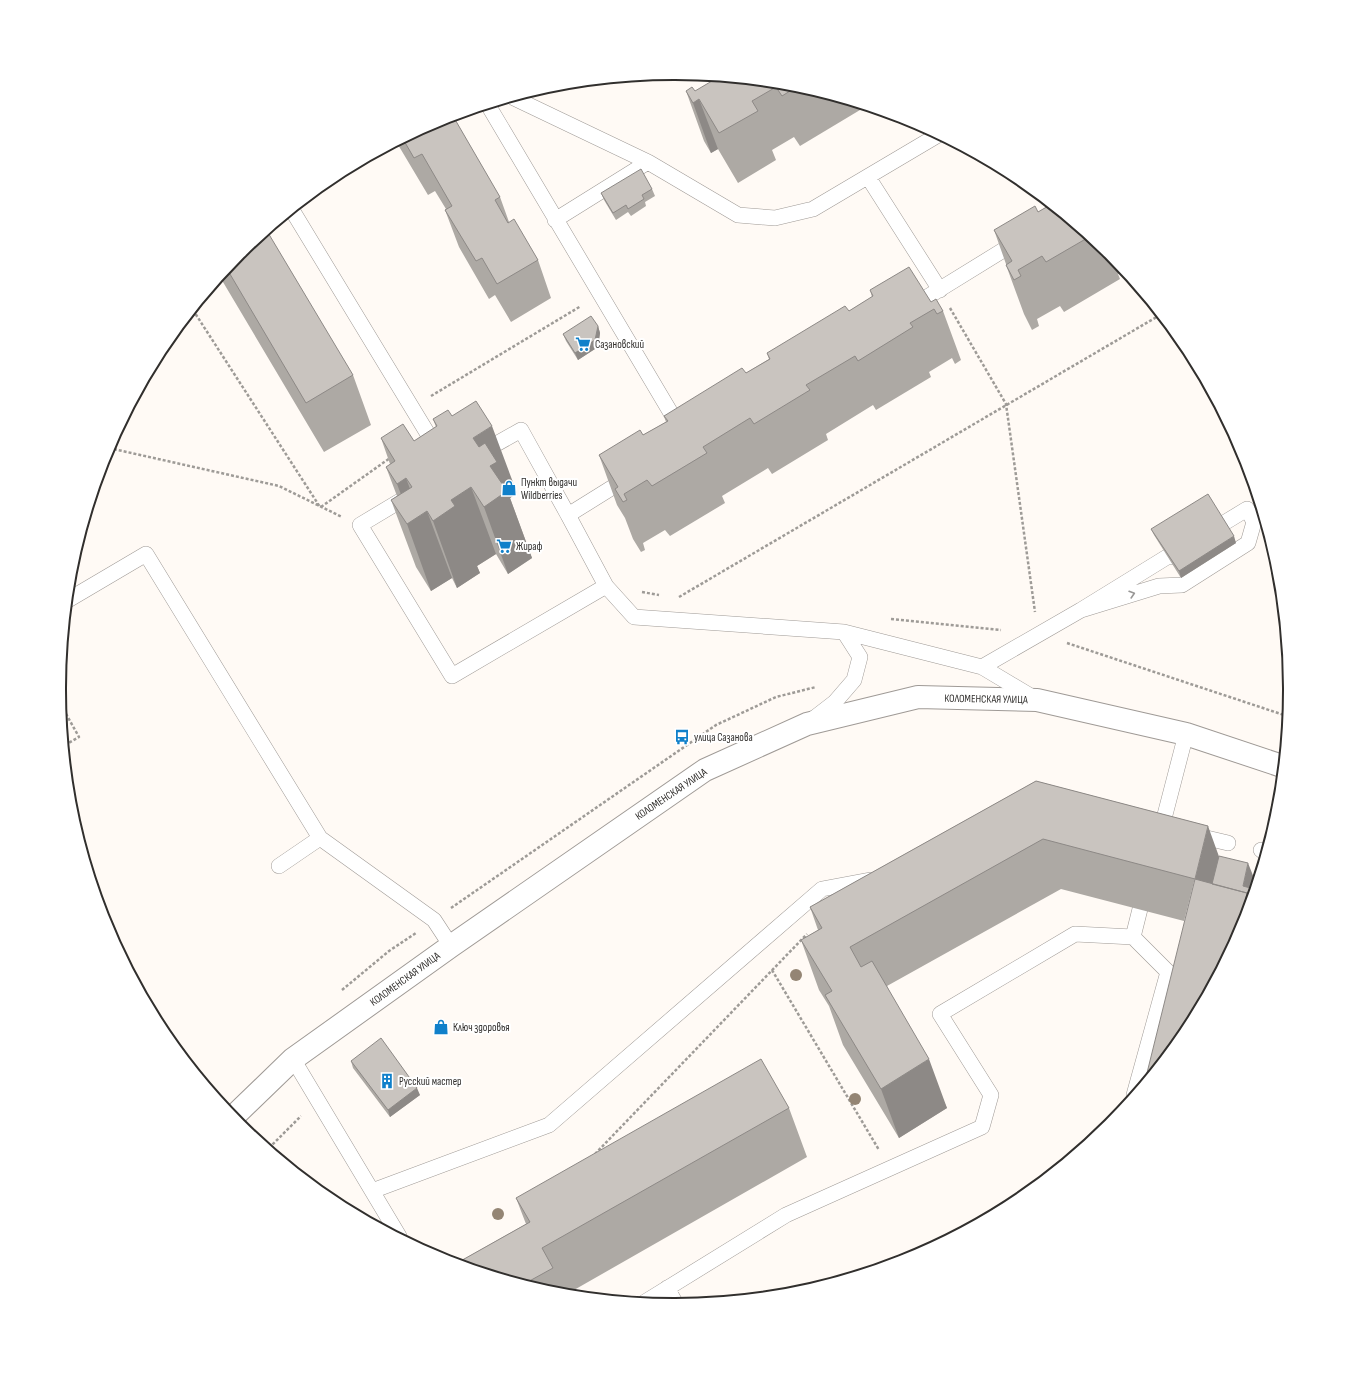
<svg xmlns="http://www.w3.org/2000/svg" width="1349" height="1378" font-family="'Sofia Sans Condensed',sans-serif">
  <style>
    .lines { fill: none; stroke-linecap: round; stroke-linejoin: round }
    .service-casing { stroke: #9f9a96; stroke-width: 16 }
    .secondary-casing { stroke: #9f9a96; stroke-width: 24 }
    .path { stroke: #9e9b97; stroke-width: 2.5; stroke-dasharray: 3 2; stroke-linecap: butt }
    .service { stroke: #fff; stroke-width: 15 }
    .secondary { stroke: #fff; stroke-width: 22 }
    .tree { fill: #948574 }
    .wall { fill: #ada9a4 }
    .shaded-wall { fill: #8d8986 }
    .building { fill: #c9c4bf; stroke: #8d8986 }
    .oneway { stroke: #989796 }
    .labels { text-anchor: middle; dominant-baseline: central; stroke-width: 4; stroke-linejoin: round; paint-order: stroke }
    .poi-label { font-size: 11px; fill: #312f2d; stroke: #fff; text-anchor: start }
    .street-label { font-size: 11px; fill: #312f2d; stroke: #fff }
    .rim { fill: none; stroke: #312f2d; stroke-width: 2 }
  </style>
  <rect width="100%" height="100%" fill="#fffaf5"/>
  <g class="lines">
    <g class="service-casing">
      <path id="service" d="M514,98L648,162L738,215L775,218L813,209L938,135
        M488,105L681,430
        M868,177L940,290
        M292,210L437,449
        M555,220L648,162
        M911,307L1018,241
        M482,452L521,430L568,515
        M629,477L568,515L606,586L634,617L844,632L982,667L1034,698
        M410,495L360,525L452,676L606,586
        M68,600L146,554L320,838L434,920L451,946
        M1081,610L1159,586L1182,585L1248,543L1254,522L1247,509L1224,523L1216,539
        M982,667L1081,610L1167,557H1188
        M813,719L835,702L854,680L860,657L844,632
        M1160,834L1186,734
        M1194,835L1228,843
        M1261,850L1265,852
        M279,866L320,838
        M1133,937L1168,972L1134,1095
        M293,1059L399,1236
        M372,1191L549,1125L822,889L870,880
        M667,1288L676,1304
        M645,1302L786,1215L982,1127L991,1095L940,1014L1075,934L1133,937L1140,909"/>
    </g>
    <g class="secondary-casing">
      <path id="secondary" d="M233,1117L293,1059L451,946L705,770L807,724L918,697L1037,700L1186,734L1282,766"/>
    </g>
    <path class="path" d="M950,308L1006,404L1035,612
      M193,310L320,507
      M431,396L581,306
      M109,448L279,486L342,517
      M321,507L390,458
      M642,592L659,595
      M679,597L1160,315
      M891,619L1001,630
      M1067,643L1287,716
      M61,705L79,737L65,745
      M451,908L716,725L776,697L816,687
      M772,970L879,1150
      M342,990L389,951L416,933
      M269,1148L301,1116
      M595,1154L807,934"/>
    <use href="#service" class="service"/>
    <use href="#secondary" class="secondary"/>
  </g>
  <g class="tree">
    <circle cx="796" cy="975" r="6"/>
    <circle cx="855" cy="1099" r="6"/>
    <circle cx="498" cy="1214" r="6"/>
  </g>
  <path class="wall" d="M795,85L865,107L800,146L794,137L772,150L776,160L738,183L718,149L711,153L704,141L686,91H695Z
    M439,120L500,197L509,222L538,260L551,298L511,322L495,295L489,299L459,247L445,210L446,209L435,191L428,195L397,143Z
    M652,189L655,196L645,202L646,206L631,216L628,212L616,220L604,200L601,193Z
    M1050,205L1110,254L1124,271L1118,274L1120,279L1064,312L1060,306L1037,319L1039,326L1032,330L1024,314L1006,265V264L994,230L1038,212Z
    M239,254L353,375L371,425L324,452L220,277Z
    M870,290L931,302L943,311L961,360L955,364L952,358L929,372L931,377L876,410L873,405L826,434L828,440L772,474L768,468L722,496L725,503L670,536L665,530L643,543L645,550L641,552L633,539L625,518L617,505L599,455L643,435L666,422L664,416L746,373L769,359L767,353L849,311L872,297Z
    M598,326L600,333L598,347L578,360L566,341L563,334Z
    M452,416L517,493L510,498L532,558L508,574L496,554L477,566L480,573L457,588L452,578L431,591L416,567L391,500L397,496L386,467L390,464L381,438L414,441L436,427L433,419Z
    M1151,529L1236,543L1181,578L1154,535Z
    M62,720L65,729L63,730Z
    M1036,781L1208,826L1184,921L1061,889L887,986L947,1108L899,1138L843,1045L829,1006L819,990L801,940L818,930L810,907Z
    M351,1061L420,1095L390,1117L353,1068Z
    M789,1108L807,1157L567,1294L554,1293L457,1263L526,1224L516,1198Z"/>
  <path class="shaded-wall" d="M699,99L718,149L711,153L693,103Z
    M598,326L600,333L598,347L578,360L575,353Z
    M492,426L517,493L510,498L532,558L508,574L484,507L473,438Z
    M406,478L420,516L427,511L452,578L431,591L407,524L411,521L397,484Z
    M471,487L496,554L477,566L480,573L457,588L433,521L451,500Z
    M1234,536L1236,543L1181,578L1179,571Z
    M1208,826L1226,876L1217,912L1195,879Z
    M1248,863L1256,883L1243,925L1237,937L1243,886Z
    M929,1059L947,1108L899,1138L881,1089Z
    M417,1088L420,1095L390,1117L388,1110Z"/>
  <path class="building" d="M717,78L795,85L798,86L782,96L776,87L752,101L758,111L719,133L699,99L693,103L686,91L692,87L695,91Z
    M453,116L500,197L495,200L508,223L514,219L538,260L497,284L482,258L476,261L445,210L452,206L422,154L414,158L403,139L439,120Z
    M641,169L652,189L642,195L644,199L628,209L626,205L613,213L601,193Z
    M1050,205L1089,237L1046,262L1042,256L1018,270L1021,276L1014,280L1006,265L1012,261L994,230L1035,206L1038,212Z
    M267,231L353,375L306,403L227,269L239,254Z
    M909,267L931,302L936,299L943,311L937,314L934,309L910,323L913,327L858,361L855,356L806,385L810,390L754,424L750,418L703,447L707,453L652,486L647,480L624,494L627,500L623,502L615,489L618,487L599,455L640,430L643,435L668,421L664,416L742,368L746,373L770,359L767,353L845,306L849,311L873,296L870,290Z
    M591,316L598,326L595,340L575,353L563,334Z
    M476,401L492,426L473,438L479,447L485,443L497,462L490,466L507,491L484,507L471,487L451,500L455,506L433,521L427,511L407,524L391,500L412,487L406,478L397,484L386,467L395,461L381,438L403,424L414,441L437,426L433,419L448,410L452,416Z
    M1208,494L1234,536L1179,571L1151,529Z
    M1036,781L1208,826L1195,879L1043,839L850,947L861,967L872,961L929,1059L881,1089L825,995L832,991L801,940L822,928L810,907Z
    M1219,856L1248,863L1243,886L1254,889L1250,901L1247,893L1212,884Z
    M1195,879L1247,893L1237,937L1186,1031L1145,1081Z
    M381,1038L417,1088L388,1110L351,1061Z
    M761,1059L789,1108L542,1248L553,1268L524,1284L457,1263L530,1222L516,1198Z"/>
  <defs><path id="oneway-chevron" d="M-2-3.5L2.5 0L-2 3.5" fill="none" stroke-width="1.6" stroke-linecap="round" stroke-linejoin="round"/></defs>
  <use class="oneway" href="#oneway-chevron" transform="translate(1132 594) rotate(-17)"/>
  <defs>
    <g id="supermarket-bare" transform="scale(1.2)"><path d="M-6-5.5h2.5l.6 2H6L4.5 2H-2.5L-4.4-4H-6ZM-1.5 3.2a1.3 1.3 0 1 0 .1 0ZM3 3.2a1.3 1.3 0 1 0 .1 0Z" fill="#1080ca" stroke="#fff" stroke-width="2.5" paint-order="stroke"/></g>
    <g id="shop-bare" transform="scale(1.2)"><path d="M-5-2.5h2.3a2.7 3.5 0 0 1 5.4 0H5L5.5 6h-11ZM-1.5-2.5h3a1.5 2.3 0 0 0-3 0Z" fill="#1080ca" stroke="#fff" stroke-width="2.5" paint-order="stroke"/></g>
    <g id="bus-bare" transform="scale(1.2)"><path d="M-5-6H5V4H4V6H2V4H-2V6H-4V4H-5ZM-3.5-4V0h7V-4ZM-3.5 1.2v1.5H-2V1.2ZM2 1.2v1.5H3.5V1.2Z" fill="#1080ca" stroke="#fff" stroke-width="2.5" paint-order="stroke"/></g>
    <g id="building-bare" transform="scale(1.2)"><path d="M-4-6H4V6H1V3H-1V6H-4ZM-2.5-4.3h1.7v1.8h-1.7ZM.8-4.3h1.7v1.8H.8ZM-2.5-1h1.7V.8h-1.7ZM.8-1h1.7V.8H.8Z" fill="#1080ca" stroke="#fff" stroke-width="2.5" paint-order="stroke"/></g>
  </defs>
  <g fill-rule="evenodd">
    <use href="#supermarket-bare" x="583" y="344"/>
    <use href="#shop-bare" x="509" y="488"/>
    <use href="#supermarket-bare" x="504" y="546"/>
    <use href="#bus-bare" x="682" y="737"/>
    <use href="#shop-bare" x="441" y="1027"/>
    <use href="#building-bare" x="387" y="1081"/>
  </g>
  <g class="labels">
    <g class="poi-label">
      <text x="595" y="344">Сазановский</text>
      <text x="521" y="482">Пункт выдачи<tspan x="521" dy="13">Wildberries</tspan></text>
      <text x="516" y="546">Жираф</text>
      <text x="694" y="737">улица Сазанова</text>
      <text x="453" y="1027">Ключ здоровья</text>
      <text x="399" y="1081">Русский мастер</text>
    </g>
    <g class="street-label">
      <text transform="translate(986 699) rotate(1)">КОЛОМЕНСКАЯ УЛИЦА</text>
      <text transform="translate(671 794) rotate(-34)">КОЛОМЕНСКАЯ УЛИЦА</text>
      <text transform="translate(405 979) rotate(-36)">КОЛОМЕНСКАЯ УЛИЦА</text>
    </g>
  </g>
  <path d="M0 0H1349V1378H0ZM674 80H675A608 608 0 0 1 1283 688V690A608 608 0 0 1 675 1298H674A608 608 0 0 1 66 690V688A608 608 0 0 1 674 80Z" fill="#fff" fill-rule="evenodd"/>
  <path class="rim" d="M674 80H675A608 608 0 0 1 1283 688V690A608 608 0 0 1 675 1298H674A608 608 0 0 1 66 690V688A608 608 0 0 1 674 80Z"/>
</svg>
